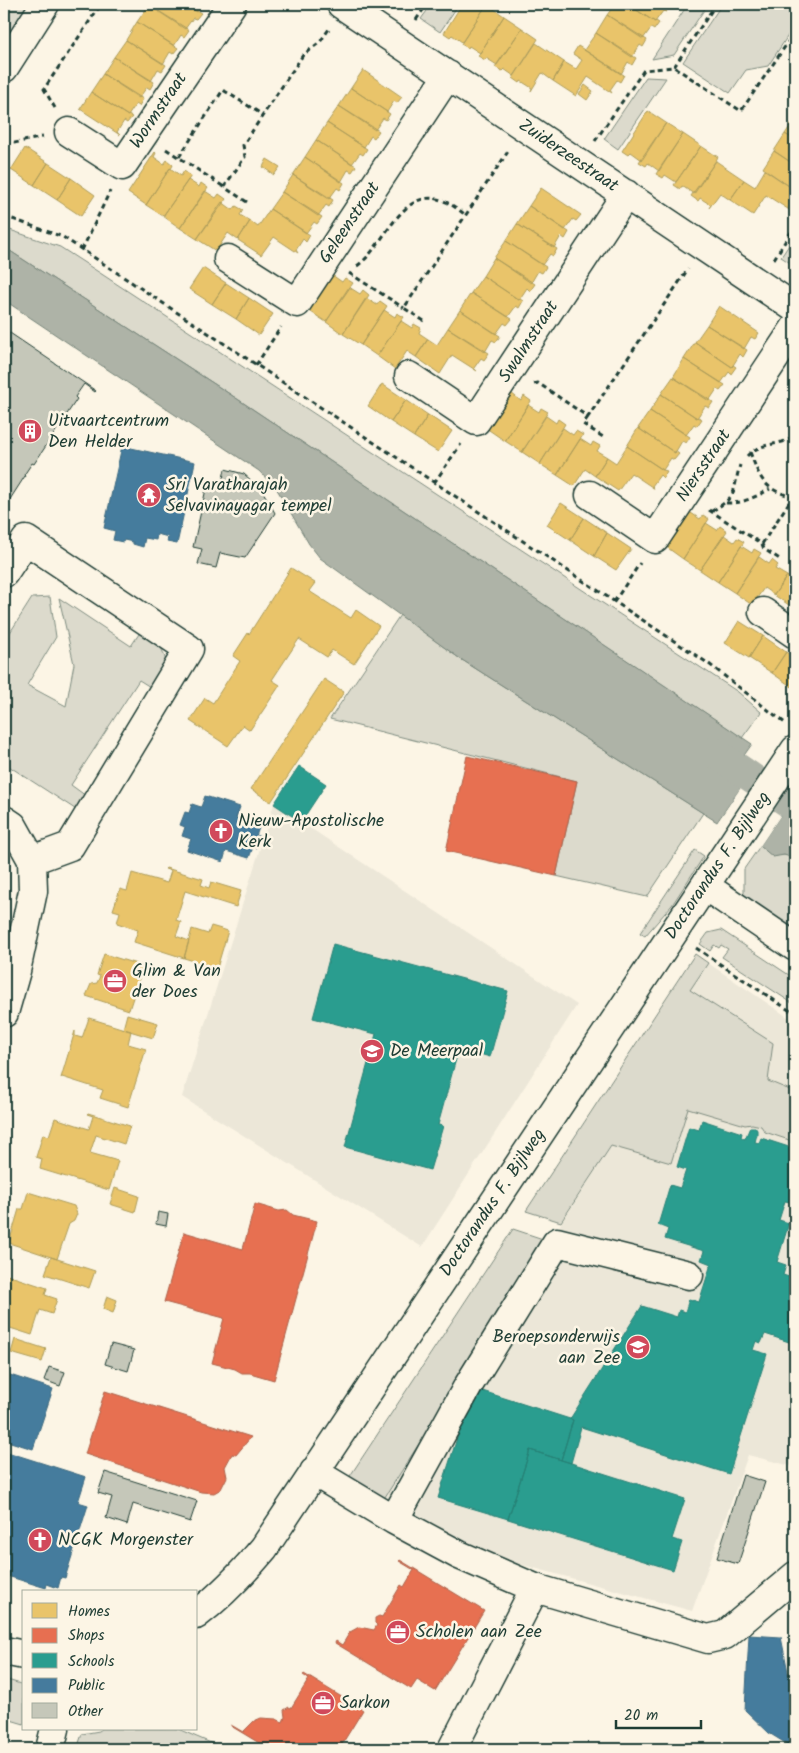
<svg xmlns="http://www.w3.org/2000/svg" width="799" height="1753" font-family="Kalam,sans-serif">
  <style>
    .built { fill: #ece7d8 }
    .green { fill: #dcdacc; stroke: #7e8c80 }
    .water { fill: #aeb3a7; stroke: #758479 }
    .pier { fill: #fcf5e5 }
    .homes { fill: #e9c46a; stroke: #ac9c5a }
    .shops { fill: #e76f51; stroke: #ab6048 }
    .schools { fill: #2a9d8f; stroke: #278074 }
    .public { fill: #457b9d; stroke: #3a687e }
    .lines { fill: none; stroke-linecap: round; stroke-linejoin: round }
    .canal { stroke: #aeb3a7; stroke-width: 30 }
    .building { fill: #c5c7b9; stroke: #1f3d34 }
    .minor-casing { stroke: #1f3d34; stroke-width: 31 }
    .path { stroke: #1f3d34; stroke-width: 3; stroke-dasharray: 5 4; stroke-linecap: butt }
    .minor { stroke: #fcf5e5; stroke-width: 28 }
    .labels { text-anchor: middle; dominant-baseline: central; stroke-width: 5; stroke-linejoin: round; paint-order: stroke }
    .street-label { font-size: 18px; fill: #1f3d34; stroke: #fcf5e5 }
    .poi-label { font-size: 18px; fill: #1f3d34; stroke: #fcf5e5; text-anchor: start }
  </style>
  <rect width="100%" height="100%" fill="#fcf5e5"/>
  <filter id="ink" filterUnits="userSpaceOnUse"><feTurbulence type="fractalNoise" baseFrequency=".02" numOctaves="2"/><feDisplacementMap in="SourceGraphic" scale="10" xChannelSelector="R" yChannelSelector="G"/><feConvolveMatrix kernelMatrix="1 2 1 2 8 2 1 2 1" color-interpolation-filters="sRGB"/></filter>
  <g filter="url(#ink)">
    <path class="built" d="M274,804L577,1005L422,1247L182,1097Z
      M708,963L795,1022V1467L748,1455L692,1611L472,1551L383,1500L611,1146L689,990Z"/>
    <path class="green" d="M4,4H33L4,44Z
      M432,4H459L440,32L421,19Z
      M688,4H708L674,55L652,59Z
      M722,4H789L795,8V25L768,66L746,70L730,93L683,62Z
      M646,77L666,78L618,149L604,139Z
      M4,228L60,247L100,273L738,692L761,712L742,738L729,729L242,402L4,247Z
      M795,236V266L781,257Z
      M50,597L56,637L27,685L66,706L74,664L59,598L131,646L143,628C159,639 162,647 167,665L155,690L139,680L71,785L86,796L75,809L4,763V642L32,598Z
      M400,615L459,658L703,813L647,897L556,876L577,781L330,719Z
      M760,846L773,856L784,855L795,858V934L740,897L744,893V869Z
      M695,850L704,856L672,905L645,936L640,933Z
      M721,930L795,979V1005L722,957L728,949L721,945L719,948L714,945L710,951L700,944L708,933Z
      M695,954L708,963L690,990L773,1043L768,1081L795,1092V1142L765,1132L761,1126L752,1124L745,1125L688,1108L671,1163L611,1146L561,1222L526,1211Z
      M513,1229L549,1241L383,1500L348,1479Z
      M4,1679L24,1685V1724L4,1718Z
      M102,1729H178L225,1749H77L82,1734L99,1731Z"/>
    <path class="water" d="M4,247L242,402L752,744L740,761L753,770L717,822L459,658L320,558L309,544L278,491L259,471L4,300Z
      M795,794V858L784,855L773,857L760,846Z"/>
    <path class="pier" d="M754,768L755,771L719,824L717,823Z
      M795,791V794L758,849V845Z"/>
    <path class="homes" d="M150,4H185L201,13L196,19L193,18L185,29L149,5Z
      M185,4H202L197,12Z
      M462,4H487L462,42L452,35L450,37L444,33Z
      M487,4L504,16L480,53L469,46L468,48L461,44Z
      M615,4H627L655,22L656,21L659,23L654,30L651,28L643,39L607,15Z
      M627,4L666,5L667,4L670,6L666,12L663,11L655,22Z
      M149,5L189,30L184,37L181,35L174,46L137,22Z
      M607,15L647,40L643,47L640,45L632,57L596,33Z
      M504,16L522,28L497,65L486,58L485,60L478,56Z
      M137,22L178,48L173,54L170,52L163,64L126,40Z
      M522,28L538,39L514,76L504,69L502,71L495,67Z
      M596,33L636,58L632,65L628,62L621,74L584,50Z
      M126,40L166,65L162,71L158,69L151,81L114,57Z
      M536,43L564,62L553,81L542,73L531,91L532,88L521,81L520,83L513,78Z
      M578,46L624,75L620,82L617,80L610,90L612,93L588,77L576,96L553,81L564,62L576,69L582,60L573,54Z
      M114,57L154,82L150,89L147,87L139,98L103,74Z
      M363,70L402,97L397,103L394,101L387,112L351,88Z
      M103,74L143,99L139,106L136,104L128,116L91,92Z
      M585,85L593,91L587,100L579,94Z
      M351,88L390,114L386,120L383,118L375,130L339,106Z
      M91,92L128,116V115L132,117L127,123L124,121L117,132L120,135L80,109Z
      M339,106L379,131L374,138L371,136L364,147L327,123Z
      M648,111L666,123L642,160L631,152L628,155L622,151Z
      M795,119V140L785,134Z
      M327,123L367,149L363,155L360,153L352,164L316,140Z
      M666,123L683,134L659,171L648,163L646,166L639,162Z
      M683,134L701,146L676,182L665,175L663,178L656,174Z
      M785,134L795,140V165L774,151Z
      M316,140L356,166L352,172L348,170L341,182L305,157Z
      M701,146L718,157L694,194L682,186L680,189L674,185Z
      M25,148L48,163L34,185L11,170Z
      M774,151L795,165V190L763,168Z
      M155,152L156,153L154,157L164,164L167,160L173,165L171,169L170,168L146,205L128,193Z
      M305,157L344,183L340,190L337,188L329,199L293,175Z
      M267,159L280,167L274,175L263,167Z
      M716,161L744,180L730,200L720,193L709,208L711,205L700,198L698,201L691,196Z
      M48,163L71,178L57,200L34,185Z
      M170,168L181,176L184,171L191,176L163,216L146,205Z
      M765,170L795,190V198L788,208L791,211L766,195L753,215L730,200L744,180L755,187Z
      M293,175L333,200L329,207L326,205L318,216L282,192Z
      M71,178L95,195L81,216L57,200Z
      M188,180L199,187L201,183L208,188L180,228L163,216Z
      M541,188L581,215L576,221L573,219L565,230L529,206Z
      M205,191L216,198L219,194L226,199L197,239L180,228Z
      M282,192L322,217L317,224L314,222L306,233L270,209Z
      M222,202L233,210L236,206L243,210L240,215L250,221L238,240L228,233L216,251L197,239Z
      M529,206L569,232L565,239L561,236L554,248L517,224Z
      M270,209L310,235L306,242L303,239L296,250L298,253L274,237L261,255L238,240L250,221L258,227Z
      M517,224L557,249L553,256L550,254L542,265L506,241Z
      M506,241L546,267L542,273L538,271L531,283L494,258Z
      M494,258L535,284L530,291L527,288L519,300L483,276Z
      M203,268L226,283L212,304L189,289Z
      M334,271L332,275L342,282L345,278L353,283L326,322L308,310Z
      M483,276L519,300L520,299L523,301L519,308L516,306L508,317L471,293Z
      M226,283L249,298L236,319L212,304Z
      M349,287L360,294L363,290L369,295L343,334L326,322Z
      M471,293L512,319L507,325L504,323L496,334L460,310Z
      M249,298L273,314L259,335L236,319Z
      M366,298L377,305L380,301L387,306L361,345L343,334Z
      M719,306L759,333L755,339L751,337L744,349L707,325Z
      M384,310L395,317L397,313L404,317L377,356L361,345Z
      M460,310L500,336L496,342L492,340L485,352L448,328Z
      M401,321L412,328L414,324L421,328L419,333L428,339L416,357L407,351L395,369L377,356Z
      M707,325L747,350L743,357L740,354L732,367L695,342Z
      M448,328L489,353L484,360L481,358L474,368L477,371L452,355L440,374L416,357L428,339L437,345Z
      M695,342L732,367L733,365L736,367L731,374L729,372L721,383L684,359Z
      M684,359L725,385L720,391L717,389L709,401L673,377Z
      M673,377L713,402L709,408L705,406L697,418L661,394Z
      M382,384L406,400L391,422L368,406Z
      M513,390L511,393L521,401L524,396L531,401L505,441L486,428Z
      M661,394L697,418L698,417L702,419L697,426L694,424L686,435L650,411Z
      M406,400L428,415L414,437L391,422Z
      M528,405L539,412L541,408L548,412L522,452L505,441Z
      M650,411L690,437L686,443L682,441L675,453L638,428Z
      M428,415L452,431L438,452L414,437Z
      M546,416L556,423L558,419L565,424L540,464L522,452Z
      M563,428L573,435L576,431L583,435L557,475L540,464Z
      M638,428L675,453V451L679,454L674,460L671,458L663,470L627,446Z
      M580,439L591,446L593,442L600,446L597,451L607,457L595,476L585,469L574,486L557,475Z
      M627,446L663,470L667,471L663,478L660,475L652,486L655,489L631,473L618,491L595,476L607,457L616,463Z
      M561,503L584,518L570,540L547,525Z
      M688,511L700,519L703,515L709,519L683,559L665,546Z
      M584,518L607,533L594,556L570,540Z
      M706,523L717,530L720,526L727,531L700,570L683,559Z
      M607,533L631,549L616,570L594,556Z
      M724,535L734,542L737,538L744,542L718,582L700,570Z
      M741,546L752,553L754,549L761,553L735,593L718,582Z
      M759,557L769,564L772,560L778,565L775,569L787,576L774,595L764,588L752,605L735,593Z
      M291,568L315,583L309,591L351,618L356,610L379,626L354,664L332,650L327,657L299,639L272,680L280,685L250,730L243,725L228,746L190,721L205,698L213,703L240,661L233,656L248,633L249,634Z
      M787,576L794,581L795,580V609L774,595Z
      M739,621L763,636L749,658L725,643Z
      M763,636L786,652L772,673L749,658Z
      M786,652L795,658V689L772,673Z
      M324,679L344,692L271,802L251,789Z
      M166,868L203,879L201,885L209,888L211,882L241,891L236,907L185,891L176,920L181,922L176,936L189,941L184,958L134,942L138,930L117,923L120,912L113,910L120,889L127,891L132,873L167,883L171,871L165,869Z
      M211,926L228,931L217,968L184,958L192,929L208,934Z
      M104,954L143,966L129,1010L86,996L91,984L97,983L100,976L97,975Z
      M127,1014L158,1023L153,1038L123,1029Z
      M89,1018L131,1031L128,1044L146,1049L128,1107L100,1098L103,1090L62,1077L61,1078L75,1031V1036L82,1038Z
      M88,1113L130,1126L124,1144L96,1135L90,1153L118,1161L109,1190L40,1169L42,1159L36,1157L43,1134L49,1136L55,1118L89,1129L93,1116L87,1114Z
      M115,1188L139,1196L135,1212L110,1204Z
      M28,1192L74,1206L77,1214L74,1221L69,1224L57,1259L9,1243L19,1209H23Z
      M51,1257L95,1271L89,1288L45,1274Z
      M4,1274L47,1288L45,1295L57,1299L52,1314L40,1310L32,1335L4,1326Z
      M107,1296L117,1300L113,1313L103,1309Z
      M15,1339L46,1349L42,1362L11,1353Z"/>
    <path class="shops" d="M467,756L577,781L556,876L446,851Z
      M255,1204L279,1211L287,1210L293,1215L317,1221L274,1380L250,1373H242L235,1369L212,1363L224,1318L164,1302L184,1232L243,1249Z
      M105,1391L251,1437L236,1455L232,1454L225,1467L227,1477L221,1489L214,1493L201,1492L85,1454Z
      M400,1560L484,1611L435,1691L417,1680L411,1689L335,1643L336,1641L342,1645L350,1632L359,1627L374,1630L377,1625L375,1623V1618L379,1616L382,1617L401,1585L404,1587L414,1570L399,1561Z
      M304,1674L363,1710L339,1749H269L231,1726V1725L243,1732L254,1721L261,1718L276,1719L283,1722L285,1717L284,1710L289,1707L291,1708L309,1679L303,1675Z"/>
    <path class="schools" d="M299,766L326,784L301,822L274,804Z
      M333,944L508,991L490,1057L459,1048L438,1125L443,1126L430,1170L345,1147L376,1034L313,1018Z
      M702,1120L742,1133L741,1137L745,1139L750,1127H755L757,1130V1134L755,1142L759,1143L761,1138L795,1149V1203L785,1201L779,1220L789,1223L777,1262L786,1265L783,1275L795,1279V1344L765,1334L761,1343L756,1341L753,1350L767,1354L729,1474L581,1427L571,1463L561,1460L573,1420L570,1419L642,1306L677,1317L679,1310L685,1312L689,1299L699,1302L711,1264L701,1260L704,1251L665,1239L668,1229L658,1225L670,1185L680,1188L686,1170L677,1167L689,1127L699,1130Z
      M473,1388L573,1420L561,1460L530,1450L508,1519L438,1498Z
      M530,1450L685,1499L672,1539L682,1542L673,1570L508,1519Z"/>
    <path class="public" d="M122,446L195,462L177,544L167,542L168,537L157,534L156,540L145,538L143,547L133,544V542L124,540L123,542L113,540L115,531L104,528Z
      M205,796L240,807L236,818L260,825L256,836H259L256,848L253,847L249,858L226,851L223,862L187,850L191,839L182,836L185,827L180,825L185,812L189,813L192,804L201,807Z
      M4,1373L53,1389L33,1449L4,1440Z
      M4,1451L86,1477L78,1502L88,1505L65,1578L61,1577L58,1588L47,1584L46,1588L4,1575Z
      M749,1635L781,1637L789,1677L795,1679V1749L769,1733L745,1710Z"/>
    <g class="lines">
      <path class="canal" d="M714,752L795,807"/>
    </g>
    <path class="building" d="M4,329L96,391L95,392L84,384L75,397L77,399L34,464L32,463L24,475L25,476L7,504L4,502Z
      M225,469L244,474L262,490L275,513L245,558L220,553L216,568L198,564L202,549L193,547L208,480L222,483Z
      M158,1212L168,1214L166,1226L156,1224Z
      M111,1344L134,1350L128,1371L105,1364Z
      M49,1367L65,1372L60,1386L44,1380Z
      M105,1472L197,1501L190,1522L133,1504L127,1525L106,1518L112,1497L98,1493Z
      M743,1475L765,1482L738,1564L717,1558Z"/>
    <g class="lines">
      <g class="minor-casing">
        <path id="minor" d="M341,4L795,308
          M4,68L45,4
          M69,132L122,166L232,4
          M228,259L297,303L448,75
          M409,376L476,421L626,194
          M590,495L655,539L795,328
          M4,573L26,540L189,649L70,846L32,860
          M763,612L795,634
          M4,820L13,826L32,860L33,891L16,971L4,1013
          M705,886L795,947
          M314,1472L394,1520L459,1555L535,1588L708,1639L725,1635L795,1576
          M394,1520L468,1386L557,1242L689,1275
          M196,1615C222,1595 243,1573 264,1548L795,750
          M4,1651L24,1655
          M50,1749L55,1729
          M452,1749L535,1588"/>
      </g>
      <path class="path" d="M416,20L427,4
        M674,67L716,4
        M55,108L44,89L101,4
        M595,141L644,70L674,67L741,111L795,32
        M5,145L43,137
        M166,149L224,187
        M179,157L223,90L263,115
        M4,172L5,145
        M247,202L224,187L245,157L243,145L303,55L320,42L329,29
        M4,216L63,237L709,664L785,723
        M82,250L110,191
        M774,259L795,226
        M357,266C386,246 402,182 446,202C453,205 460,211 466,215
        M349,273L404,308
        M424,321L404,308L509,150
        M256,365L281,327
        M534,384L538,383L588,417L688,269
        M588,417L583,424L603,437
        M750,452C760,479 763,489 793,497
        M747,456C761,441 780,447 795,436
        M434,483L461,444
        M726,503C743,504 755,497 770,489
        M709,510L762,544L795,493
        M712,511C739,495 732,492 740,465
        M762,544L764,549L781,560
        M614,602L640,563
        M696,948L795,1014"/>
      <use href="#minor" class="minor"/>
    </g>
  </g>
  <defs>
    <g id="building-disc" transform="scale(1.25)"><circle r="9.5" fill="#d1495b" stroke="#fcf5e5"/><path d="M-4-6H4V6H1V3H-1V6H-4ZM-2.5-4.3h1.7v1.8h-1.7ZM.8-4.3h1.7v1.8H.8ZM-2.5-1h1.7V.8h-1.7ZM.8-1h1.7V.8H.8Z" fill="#fff"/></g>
    <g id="temple-disc" transform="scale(1.25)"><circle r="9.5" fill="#d1495b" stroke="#fcf5e5"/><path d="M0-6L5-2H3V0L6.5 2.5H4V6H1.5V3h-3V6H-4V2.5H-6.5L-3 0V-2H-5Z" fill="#fff"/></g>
    <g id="church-disc" transform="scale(1.25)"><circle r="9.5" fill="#d1495b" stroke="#fcf5e5"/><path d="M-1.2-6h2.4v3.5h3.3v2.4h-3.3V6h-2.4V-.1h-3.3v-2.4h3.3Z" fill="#fff"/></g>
    <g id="office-disc" transform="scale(1.25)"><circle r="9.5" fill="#d1495b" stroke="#fcf5e5"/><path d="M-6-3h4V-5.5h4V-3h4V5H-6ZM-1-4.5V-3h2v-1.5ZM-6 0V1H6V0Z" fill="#fff"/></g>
    <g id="school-disc" transform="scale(1.25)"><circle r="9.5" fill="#d1495b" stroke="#fcf5e5"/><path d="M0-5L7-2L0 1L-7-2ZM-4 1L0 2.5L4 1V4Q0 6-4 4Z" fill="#fff"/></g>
    <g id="university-disc" transform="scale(1.25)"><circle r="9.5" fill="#d1495b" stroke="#fcf5e5"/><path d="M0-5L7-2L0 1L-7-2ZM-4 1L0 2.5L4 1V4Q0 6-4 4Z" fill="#fff"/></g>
  </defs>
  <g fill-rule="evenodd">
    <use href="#building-disc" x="30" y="431"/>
    <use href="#temple-disc" x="149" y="495"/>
    <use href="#church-disc" x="221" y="831"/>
    <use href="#office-disc" x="115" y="981"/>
    <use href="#school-disc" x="372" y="1051"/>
    <use href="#university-disc" x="638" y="1347"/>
    <use href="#church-disc" x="40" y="1540"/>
    <use href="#office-disc" x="398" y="1632"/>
    <use href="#office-disc" x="323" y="1703"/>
  </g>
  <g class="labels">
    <g class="street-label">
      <text transform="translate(159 111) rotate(-56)">Wormstraat</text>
      <text transform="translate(568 156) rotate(34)">Zuiderzeestraat</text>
      <text transform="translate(350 223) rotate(-56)">Geleenstraat</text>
      <text transform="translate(529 342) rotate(-57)">Swalmstraat</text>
      <text transform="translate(704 466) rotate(-56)">Niersstraat</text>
      <text transform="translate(718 866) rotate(-56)">Doctorandus F. Bijlweg</text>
      <text transform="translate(493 1203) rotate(-56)">Doctorandus F. Bijlweg</text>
    </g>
    <g class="poi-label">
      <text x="48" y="421">Uitvaartcentrum<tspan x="48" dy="21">Den Helder</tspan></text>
      <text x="166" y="485">Sri Varatharajah<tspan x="166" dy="21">Selvavinayagar tempel</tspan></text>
      <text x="238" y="821">Nieuw-Apostolische<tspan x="238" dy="21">Kerk</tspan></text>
      <text x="132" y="971">Glim &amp; Van<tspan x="132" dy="21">der Does</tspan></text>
      <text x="390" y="1051">De Meerpaal</text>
      <text x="620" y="1337" text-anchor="end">Beroepsonderwijs<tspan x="620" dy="21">aan Zee</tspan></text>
      <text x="58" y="1540">NCGK Morgenster</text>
      <text x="416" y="1632">Scholen aan Zee</text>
      <text x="340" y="1703">Sarkon</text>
    </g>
  </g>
  <rect width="799" height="1753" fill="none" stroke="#fcf5e5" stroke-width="20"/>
  <rect x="10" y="10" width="779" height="1733" fill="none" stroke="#1f3d34" stroke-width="2" filter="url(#ink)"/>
  <rect x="22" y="1590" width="175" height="140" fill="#fcf5e5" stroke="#a4ab9e"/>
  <rect x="32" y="1603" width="25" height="15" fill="#e9c46a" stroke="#a4ab9e"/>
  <text x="68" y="1616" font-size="15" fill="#1f3d34">Homes</text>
  <rect x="32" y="1628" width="25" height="15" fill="#e76f51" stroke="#a4ab9e"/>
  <text x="68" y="1640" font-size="15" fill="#1f3d34">Shops</text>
  <rect x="32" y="1653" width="25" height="15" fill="#2a9d8f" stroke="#a4ab9e"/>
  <text x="68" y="1666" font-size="15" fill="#1f3d34">Schools</text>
  <rect x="32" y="1678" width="25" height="15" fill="#457b9d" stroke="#a4ab9e"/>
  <text x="68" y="1690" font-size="15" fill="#1f3d34">Public</text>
  <rect x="32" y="1703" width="25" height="15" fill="#c5c7b9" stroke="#a4ab9e"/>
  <text x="68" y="1716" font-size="15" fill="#1f3d34">Other</text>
  <path d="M616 1720v8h85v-8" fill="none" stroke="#1f3d34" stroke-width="2.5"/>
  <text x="624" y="1720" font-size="15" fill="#1f3d34" stroke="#fcf5e5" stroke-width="4" paint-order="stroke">20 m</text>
</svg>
